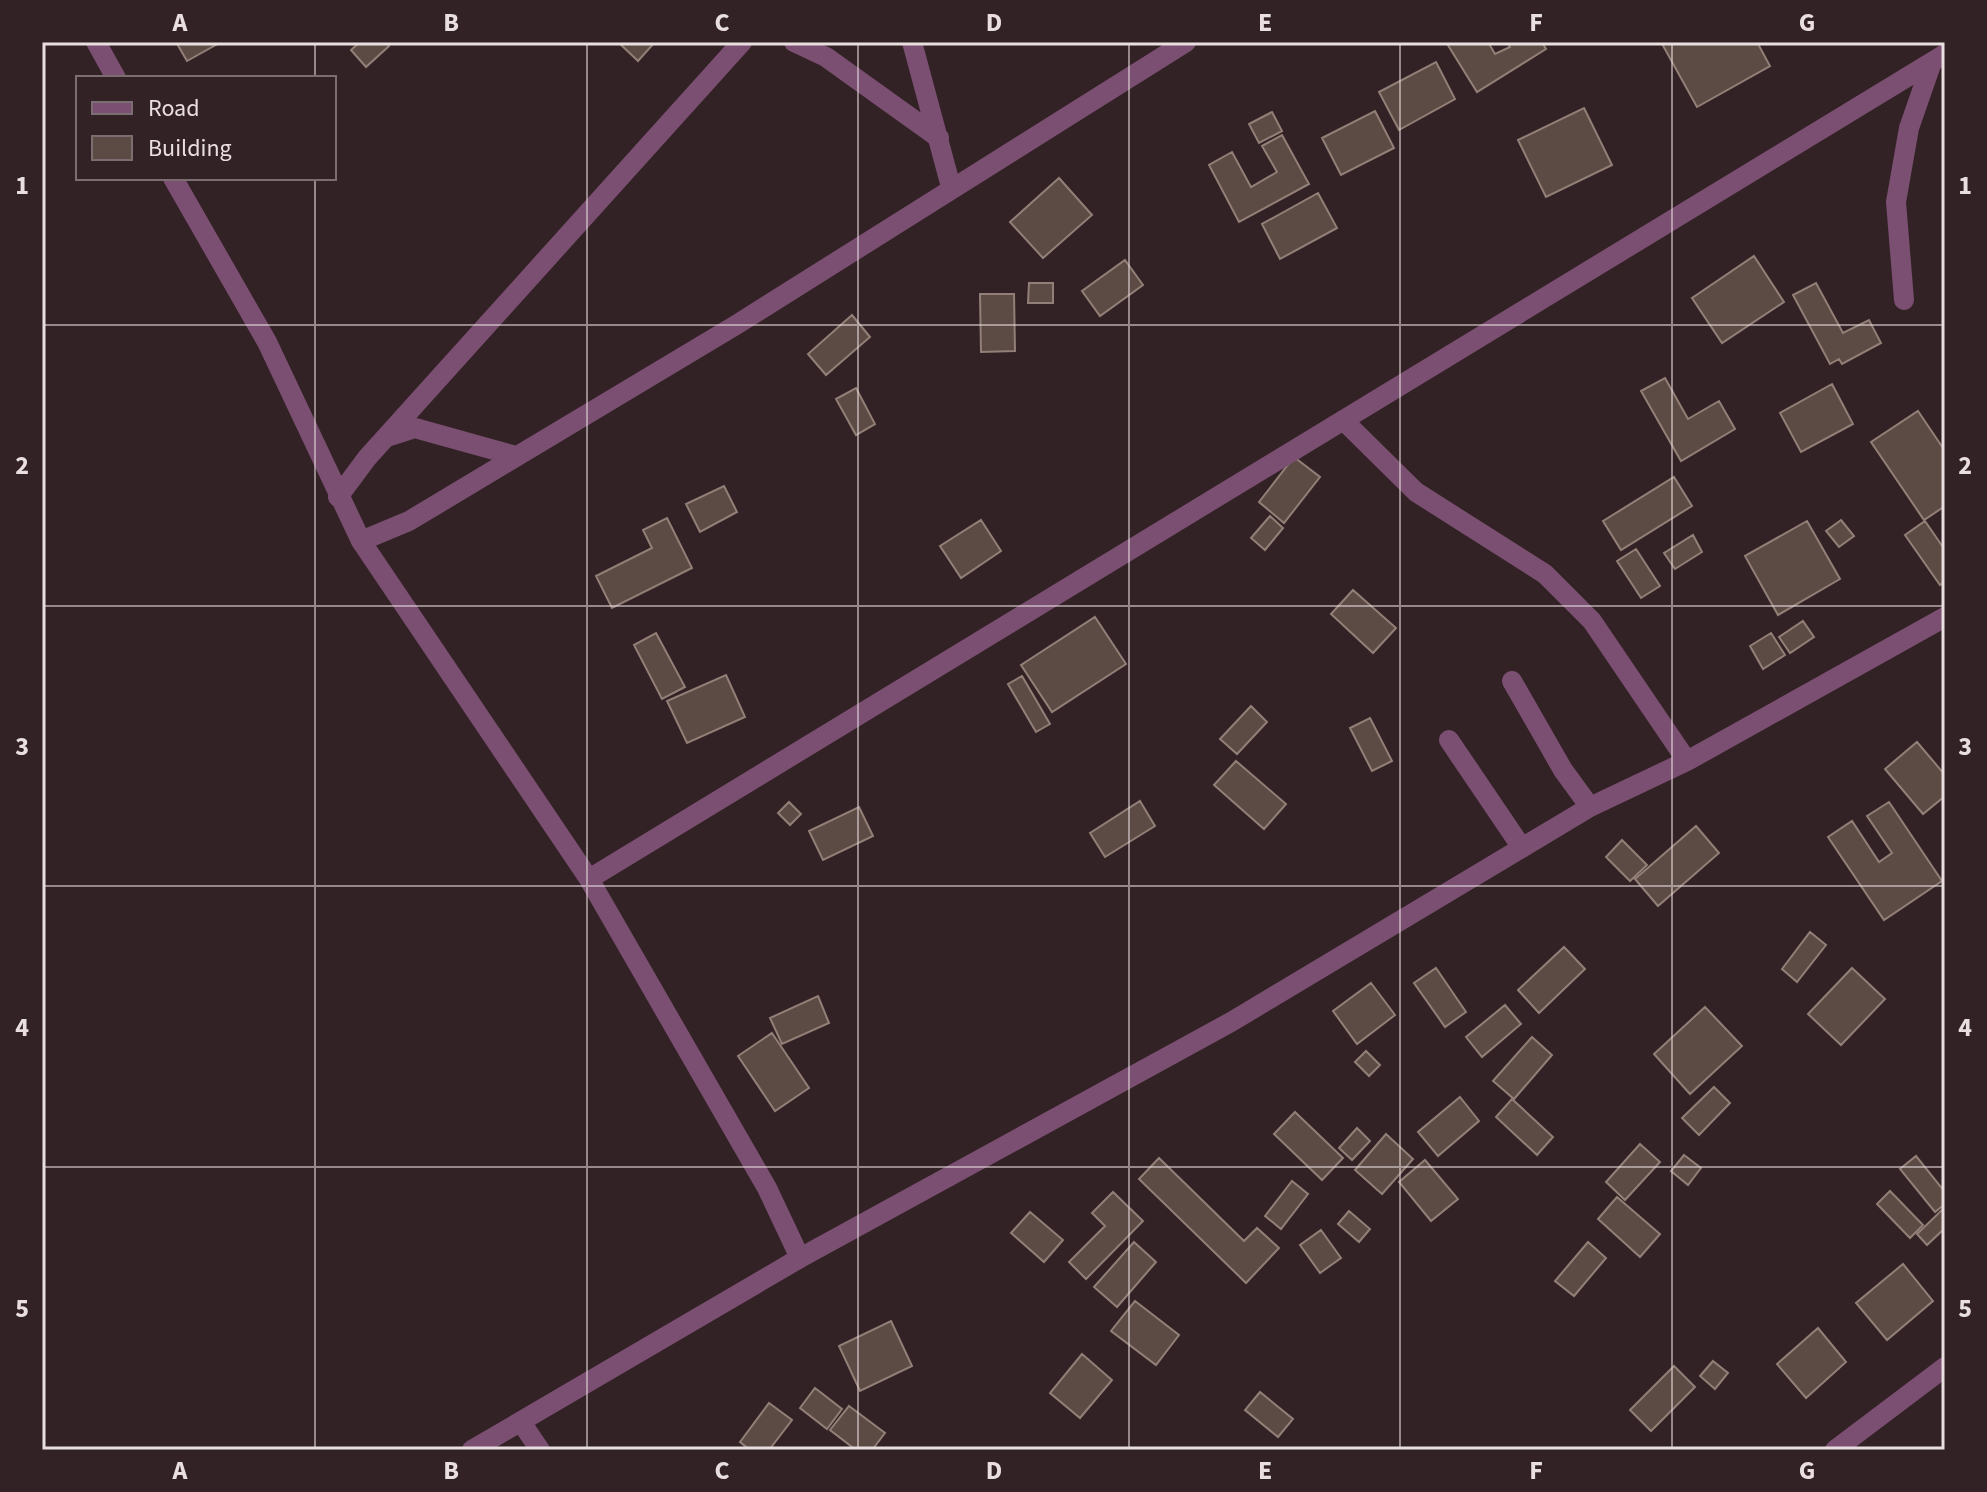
<svg xmlns="http://www.w3.org/2000/svg" width="1987" height="1492" font-family="'Source Sans 3',sans-serif">
  <style>
    .building { fill: #5c4b44; stroke: #927f77; stroke-width: 2 }
    .lines { fill: none; stroke-linecap: round; stroke-linejoin: round }
    .minor { stroke: #7b4f71; stroke-width: 20 }
    .grid { fill: none; stroke: #eadfe0; stroke-width: 2; stroke-opacity: 0.55 }
    .neatline { fill: none; stroke: #eadfe0; stroke-width: 3 }
    .grid-label { font-size: 26px; text-anchor: middle; font-weight: bold; fill: #eadfe0 }
  </style>
  <rect width="100%" height="100%" fill="#332225"/>
  <path class="building" d="M176,42H221L187,61Z
    M360,42H386L389,46L366,67L351,50Z
    M618,42H655L638,61Z
    M1446,42H1488L1495,54L1510,47L1507,42H1542L1546,49L1477,92Z
    M1661,42H1757L1770,66L1697,107Z
    M1436,62L1455,99L1399,130L1379,92Z
    M1584,108L1612,165L1546,197L1518,140Z
    M1375,111L1394,148L1341,175L1322,138Z
    M1272,112L1282,131L1259,143L1249,124Z
    M1282,135L1309,184L1239,222L1209,165L1232,152L1251,187L1277,172L1262,146Z
    M1059,178L1092,215L1043,258L1010,222Z
    M1318,193L1337,228L1280,259L1262,224Z
    M1754,256L1784,302L1722,343L1692,298Z
    M1125,260L1143,285L1100,316L1082,291Z
    M1029,283H1053V303H1028Z
    M1816,283L1843,333L1869,320L1881,343L1842,364L1839,359L1830,364L1793,295Z
    M980,294H1014L1015,351L981,352Z
    M852,315L870,337L826,375L808,354Z
    M1665,378L1688,419L1719,401L1735,429L1681,461L1641,391Z
    M1832,384L1853,424L1801,452L1780,413Z
    M856,388L875,424L856,435L836,399Z
    M1918,411L1945,451V506L1924,520L1871,442Z
    M1294,457L1320,477L1284,523L1259,502Z
    M1674,477L1692,506L1621,550L1603,521Z
    M724,486L737,512L700,532L686,504Z
    M1270,516L1283,528L1265,550L1251,538Z
    M667,518L692,568L612,608L596,576L652,548L643,530Z
    M981,520L1001,551L961,578L940,546Z
    M1841,520L1854,536L1839,547L1826,531Z
    M1807,521L1840,579L1778,615L1745,556Z
    M1925,521L1945,550V581L1940,585L1905,535Z
    M1693,535L1702,552L1675,569L1664,553Z
    M1636,549L1660,586L1641,598L1617,561Z
    M1353,590L1396,628L1373,653L1331,614Z
    M1095,617L1126,664L1052,712L1021,665Z
    M1803,621L1814,637L1790,653L1779,637Z
    M656,633L685,687L662,699L634,645Z
    M1771,633L1785,655L1763,669L1750,646Z
    M726,675L745,717L687,743L667,701Z
    M1022,676L1050,724L1036,732L1008,684Z
    M1251,706L1267,722L1237,754L1220,739Z
    M1370,718L1392,761L1372,771L1350,728Z
    M1917,742L1945,775V796L1923,814L1885,769Z
    M1236,761L1286,804L1264,829L1214,785Z
    M1140,801L1155,826L1105,857L1090,833Z
    M789,802L801,814L790,825L778,813Z
    M1889,802L1942,881L1884,920L1828,837L1852,821L1879,862L1892,853L1867,816Z
    M859,807L873,836L823,860L809,831Z
    M1696,826L1719,853L1658,906L1635,879Z
    M1622,840L1647,865L1630,881L1606,857Z
    M1810,932L1826,945L1797,982L1782,969Z
    M1564,947L1585,969L1539,1013L1518,990Z
    M1436,968L1466,1012L1445,1027L1414,983Z
    M1852,968L1885,999L1841,1045L1808,1014Z
    M1371,983L1395,1015L1357,1044L1333,1011Z
    M818,996L829,1023L782,1044L770,1018Z
    M1505,1005L1521,1024L1482,1057L1466,1037Z
    M1705,1007L1742,1046L1690,1094L1654,1054Z
    M772,1033L809,1088L775,1111L738,1056Z
    M1532,1037L1552,1055L1514,1099L1493,1081Z
    M1366,1051L1380,1065L1369,1076L1355,1062Z
    M1714,1087L1730,1103L1699,1135L1682,1118Z
    M1460,1097L1479,1121L1438,1156L1418,1132Z
    M1512,1099L1553,1137L1537,1155L1496,1117Z
    M1295,1112L1343,1158L1322,1180L1274,1134Z
    M1357,1128L1370,1141L1352,1160L1339,1148Z
    M1386,1134L1413,1159L1382,1194L1355,1170Z
    M1640,1144L1660,1162L1625,1200L1606,1182Z
    M1684,1155L1701,1168L1688,1185L1671,1171Z
    M1916,1156L1945,1192V1204L1935,1212L1900,1169Z
    M1159,1158L1244,1241L1257,1228L1279,1248L1246,1283L1139,1179Z
    M1425,1160L1458,1199L1431,1221L1399,1182Z
    M1292,1181L1308,1194L1281,1229L1265,1216Z
    M1890,1191L1923,1225L1910,1238L1877,1204Z
    M1113,1192L1143,1221L1086,1279L1069,1262L1105,1226L1092,1213Z
    M1617,1197L1660,1234L1640,1257L1598,1219Z
    M1945,1207V1228L1927,1245L1917,1234Z
    M1349,1211L1370,1229L1359,1242L1338,1224Z
    M1030,1212L1063,1240L1044,1262L1011,1233Z
    M1321,1230L1341,1258L1320,1273L1300,1245Z
    M1134,1242L1156,1262L1117,1307L1094,1287Z
    M1588,1242L1606,1258L1574,1296L1555,1281Z
    M1903,1264L1933,1301L1887,1340L1856,1303Z
    M1135,1301L1179,1335L1156,1365L1111,1331Z
    M891,1321L912,1366L860,1391L839,1346Z
    M1818,1328L1846,1362L1806,1398L1777,1364Z
    M1082,1354L1112,1380L1080,1418L1050,1393Z
    M1713,1361L1728,1373L1715,1389L1700,1376Z
    M1674,1366L1695,1387L1651,1431L1630,1410Z
    M815,1388L842,1409L827,1429L800,1408Z
    M1260,1392L1293,1419L1278,1437L1245,1410Z
    M769,1403L792,1420L769,1450H750L740,1442Z
    M849,1406L885,1433L872,1450H856L830,1430Z"/>
  <g class="lines">
    <path class="minor" d="M96,42L116,78
      M794,42L826,57L939,138
      M912,42L951,187
      M173,178L267,342L361,541L589,879L767,1188L800,1258
      M1904,300L1896,202L1909,128L1932,62
      M1343,420L1416,492L1545,574L1592,621L1687,761
      M390,436L415,428L516,456
      M338,497L367,458L742,42
      M361,541L409,521L736,325L1186,42
      M1512,681L1563,770L1590,807
      M1449,740L1522,848
      M589,879L1945,54
      M521,1422L540,1450
      M472,1450L800,1258L1231,1022L1590,807L1687,761L1945,617
      M1835,1450L1945,1367"/>
  </g>
  <path class="grid" d="M315,42V78M587,42V1450M858,42V1450M1129,42V1450M1400,42V1450M1672,42V1450M315,178V1450M42,325H1945M42,606H1945M42,886H1945M42,1167H1945"/>
  <rect width="1987" height="1492" fill="none" stroke="#332225" stroke-width="88"/>
  <rect x="76" y="76" width="260" height="104" fill="#332225" stroke="#7c6e70" stroke-width="2"/>
  <rect x="92" y="102" width="40" height="12" fill="#7b4f71" stroke="#7c6e70" stroke-width="2"/>
  <text x="148" y="116" font-size="24" fill="#eadfe0">Road</text>
  <rect x="92" y="136" width="40" height="24" fill="#5c4b44" stroke="#7c6e70" stroke-width="2"/>
  <text x="148" y="156" font-size="24" fill="#eadfe0">Building</text>
  <rect x="44" y="44" width="1899" height="1404" class="neatline"/>
  <g class="grid-label">
    <text x="180" y="31">A</text>
    <text x="451" y="31">B</text>
    <text x="722" y="31">C</text>
    <text x="994" y="31">D</text>
    <text x="1265" y="31">E</text>
    <text x="1536" y="31">F</text>
    <text x="1807" y="31">G</text>
    <text x="22" y="194">1</text>
    <text x="1965" y="194">1</text>
    <text x="22" y="474">2</text>
    <text x="1965" y="474">2</text>
    <text x="22" y="755">3</text>
    <text x="1965" y="755">3</text>
    <text x="22" y="1036">4</text>
    <text x="1965" y="1036">4</text>
    <text x="22" y="1317">5</text>
    <text x="1965" y="1317">5</text>
    <text x="180" y="1479">A</text>
    <text x="451" y="1479">B</text>
    <text x="722" y="1479">C</text>
    <text x="994" y="1479">D</text>
    <text x="1265" y="1479">E</text>
    <text x="1536" y="1479">F</text>
    <text x="1807" y="1479">G</text>
  </g>
</svg>
